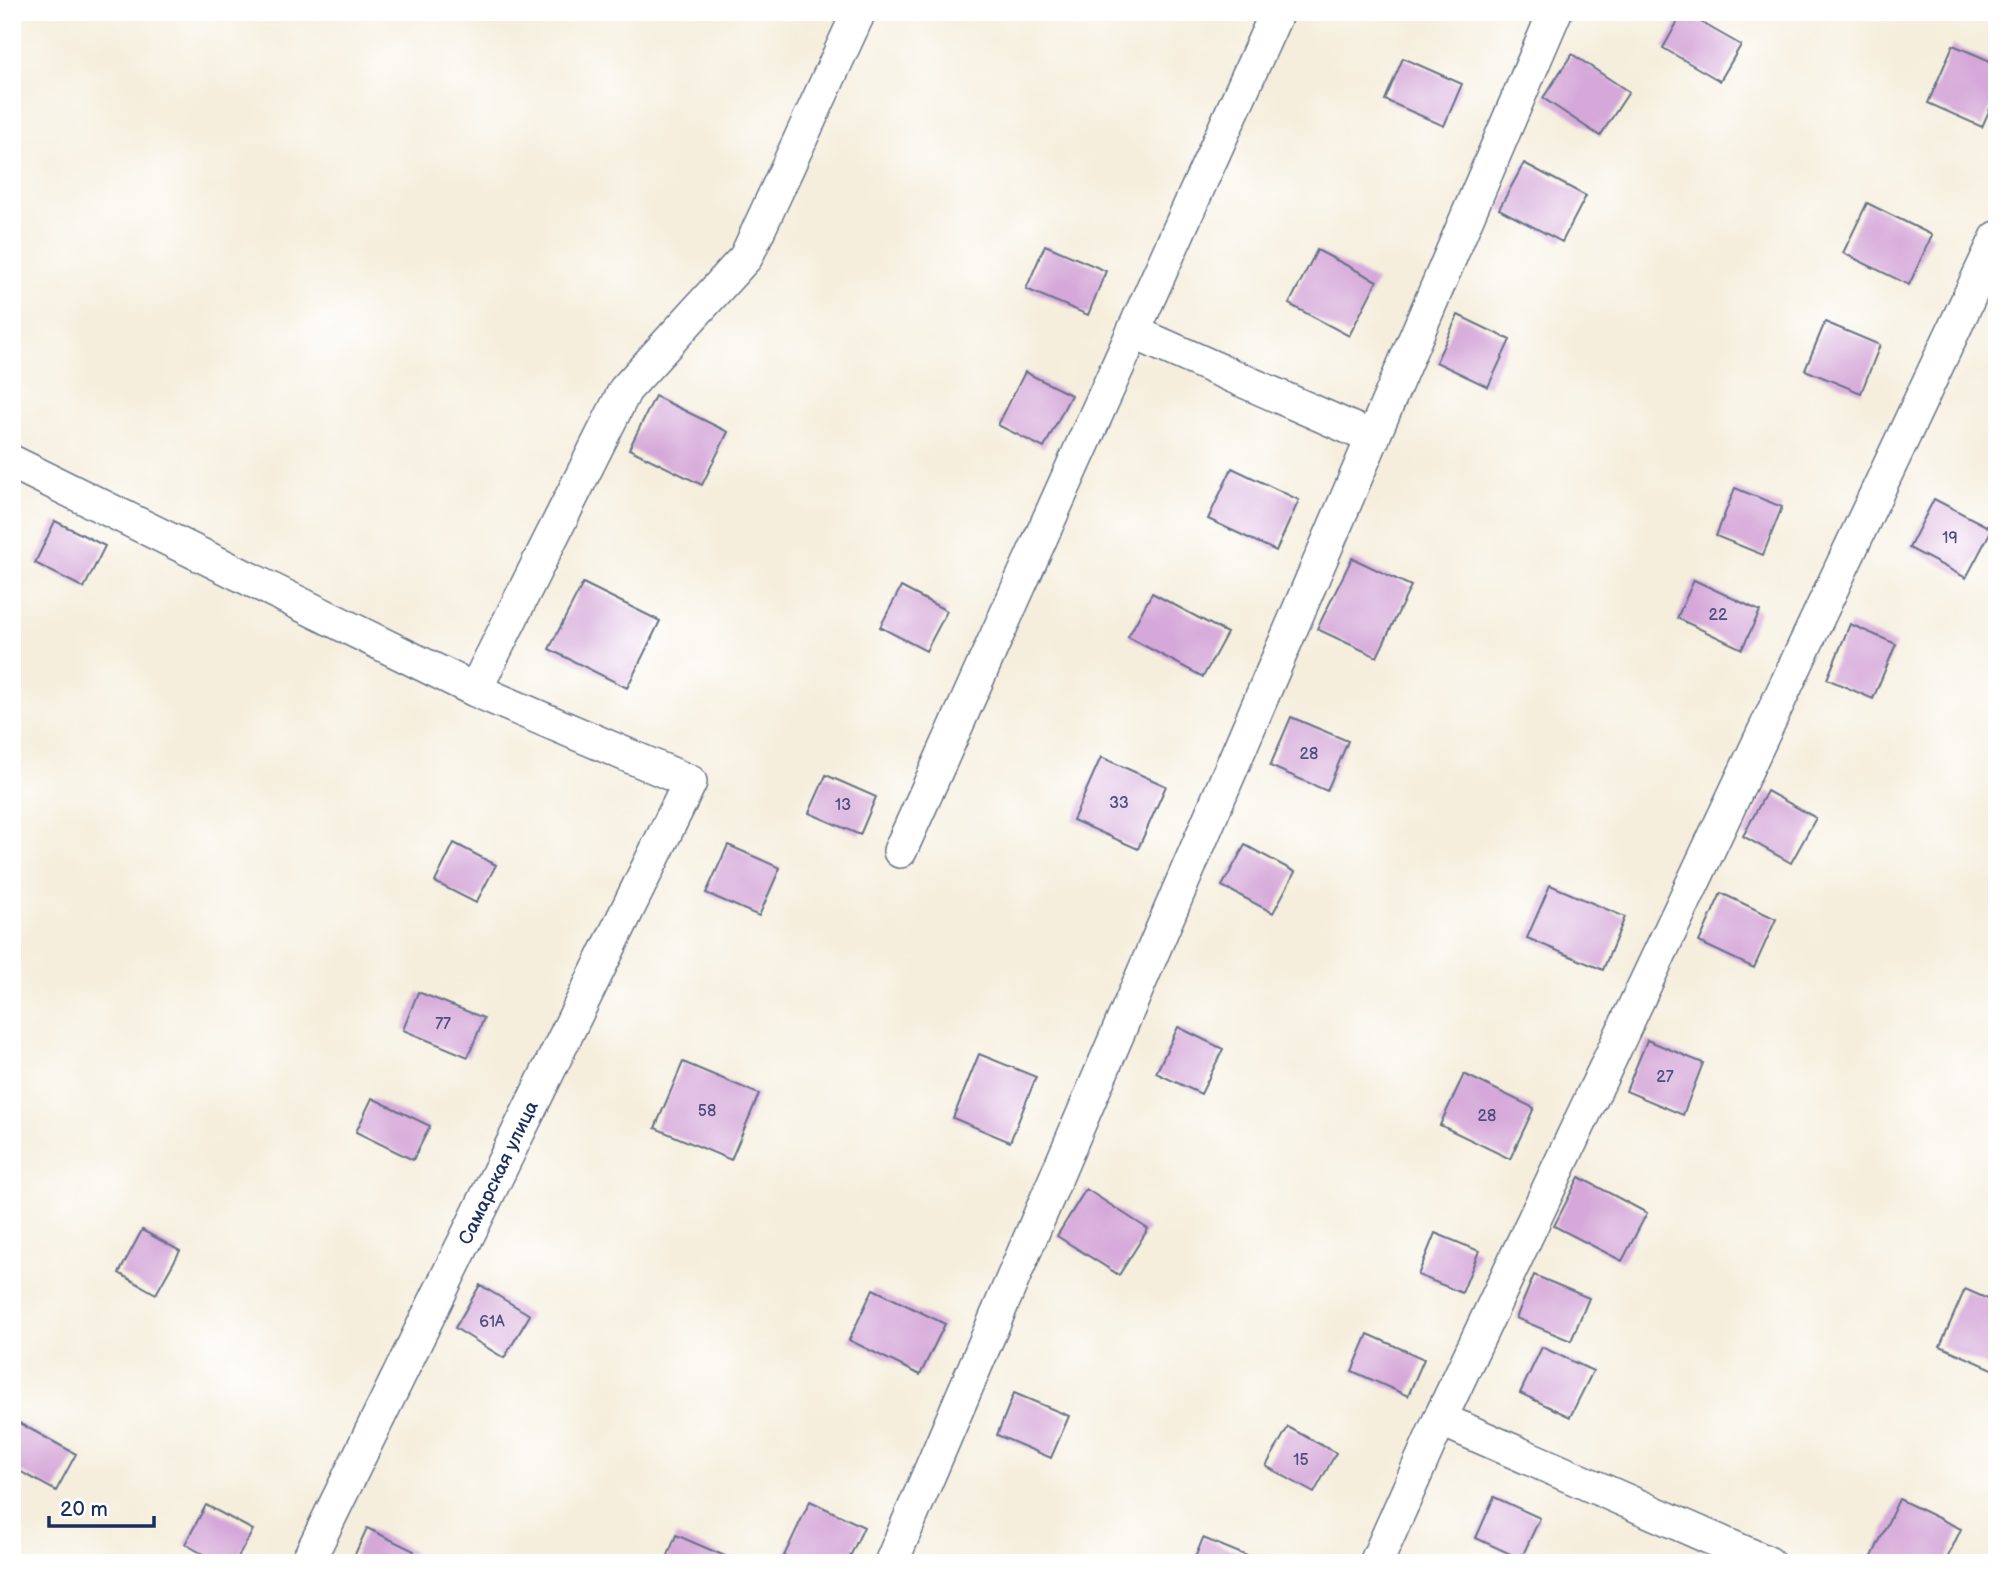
<svg xmlns="http://www.w3.org/2000/svg" width="2009" height="1575" font-family="'Balsamiq Sans',sans-serif">
  <style>
    .building { fill: #d5a8d9 }
    .lines { fill: none; stroke-linecap: round; stroke-linejoin: round }
    .minor-casing { stroke: #67728a; stroke-width: 36 }
    .minor { stroke: #fff; stroke-width: 33 }
    .labels { text-anchor: middle; dominant-baseline: central; stroke-width: 5; stroke-linejoin: round; paint-order: stroke }
    .number-label { font-size: 16px; fill: #4a4d7d }
    .street-label { font-size: 19px; fill: #1b2f5e; stroke: #fff }
  </style>
  <rect width="100%" height="100%" fill="#fff"/>
  <filter id="ink" filterUnits="userSpaceOnUse"><feTurbulence type="fractalNoise" baseFrequency=".0143" numOctaves="2"/><feDisplacementMap in="SourceGraphic" scale="14" xChannelSelector="R" yChannelSelector="G"/><feConvolveMatrix kernelMatrix="1 2 1 2 8 2 1 2 1" color-interpolation-filters="sRGB"/></filter>
  <filter id="wash" filterUnits="userSpaceOnUse"><feTurbulence type="fractalNoise" baseFrequency=".00686" numOctaves="4" result="noise"/><feDisplacementMap in="SourceGraphic" scale="28" xChannelSelector="R" yChannelSelector="G"/><feGaussianBlur stdDeviation="1.57" result="paint"/><feColorMatrix in="noise" values="0 0 0 0 0 0 0 0 0 0 0 0 0 0 0 0 0 1.4 0 .05"/><feComposite in="paint" operator="in"/></filter>
  <g filter="url(#wash)">
    <rect width="100%" height="100%" fill="#f5eedc"/>
    <g id="blocks">
      <path class="building" d="M1683,12L1741,45L1720,81L1663,48Z
        M1953,45L1997,64V93L1982,127L1928,103Z
        M1572,54L1629,92L1600,136L1543,98Z
        M1403,58L1462,84L1444,126L1385,100Z
        M1524,163L1586,196L1562,242L1499,209Z
        M1867,203L1932,235L1909,285L1843,253Z
        M1045,245L1106,271L1088,315L1026,289Z
        M1317,250L1377,281L1349,336L1289,304Z
        M1458,315L1510,340L1488,387L1436,362Z
        M1825,322L1880,345L1861,393L1805,370Z
        M1025,372L1071,395L1044,448L998,425Z
        M655,396L728,432L702,485L629,449Z
        M1232,468L1299,500L1276,551L1208,519Z
        M1735,488L1782,507L1763,555L1716,536Z
        M1934,499L1992,529L1966,578L1909,548Z
        M55,521L105,546L84,588L35,563Z
        M1352,558L1411,586L1377,657L1317,629Z
        M1694,580L1760,611L1742,649L1677,618Z
        M583,583L660,621L627,688L549,649Z
        M901,587L947,611L926,651L880,627Z
        M1152,593L1227,633L1203,677L1128,637Z
        M1850,624L1896,644L1873,699L1827,679Z
        M1291,717L1348,741L1327,791L1270,766Z
        M1101,757L1166,786L1138,849L1073,820Z
        M826,775L876,797L860,835L809,813Z
        M1767,791L1816,818L1791,863L1743,836Z
        M454,843L496,865L476,903L435,882Z
        M728,845L780,868L759,916L706,893Z
        M1245,845L1295,872L1273,913L1222,886Z
        M1550,885L1625,917L1603,970L1527,938Z
        M1721,893L1776,919L1754,968L1699,942Z
        M418,992L484,1018L468,1057L403,1030Z
        M1178,1027L1223,1049L1201,1094L1156,1073Z
        M1647,1040L1703,1063L1683,1115L1626,1091Z
        M979,1054L1036,1077L1010,1142L953,1118Z
        M683,1062L759,1094L731,1160L655,1128Z
        M1464,1074L1534,1108L1510,1159L1440,1125Z
        M372,1098L430,1126L413,1160L356,1132Z
        M1579,1177L1647,1213L1622,1261L1554,1226Z
        M1086,1189L1148,1229L1119,1275L1057,1236Z
        M142,1230L180,1251L156,1294L119,1273Z
        M1435,1233L1479,1251L1462,1293L1418,1275Z
        M1534,1275L1589,1298L1571,1341L1516,1318Z
        M480,1285L530,1315L504,1358L455,1328Z
        M873,1289L945,1324L920,1375L849,1340Z
        M1965,1289L1997,1303V1371L1940,1346Z
        M1368,1334L1424,1359L1408,1396L1352,1371Z
        M1542,1347L1593,1371L1570,1417L1520,1393Z
        M1014,1393L1069,1416L1051,1458L997,1435Z
        M12,1419L76,1454L56,1491L12,1467Z
        M1288,1427L1336,1453L1314,1493L1266,1466Z
        M1494,1497L1540,1518L1521,1559L1476,1538Z
        M1899,1499L1961,1529L1945,1563H1869Z
        M810,1501L864,1527L847,1563H787L782,1560Z
        M206,1505L253,1530L235,1563H219L185,1544Z
        M367,1528L414,1551L409,1563H351Z
        M676,1535L741,1563H665Z
        M1203,1538L1257,1560L1256,1563H1193Z"/>
    </g>
  </g>
  <g filter="url(#ink)">
    <use href="#blocks" fill-opacity="0" stroke="#67728a" stroke-width="2"/>
    <g class="lines">
      <g class="minor-casing">
        <path id="minor" d="M1133,332L1373,438
          M12,462L475,690L690,782L307,1563
          M475,690L625,390L746,257L859,12
          M900,851L1277,12
          M1440,1419L1768,1563
          M891,1563L1555,12
          M1376,1563L1440,1419L1997,238"/>
      </g>
      <use href="#minor" class="minor"/>
    </g>
  </g>
  <g class="labels">
    <g class="number-label">
      <text x="1950" y="538">19</text>
      <text x="1718" y="615">22</text>
      <text x="1309" y="754">28</text>
      <text x="1119" y="803">33</text>
      <text x="843" y="805">13</text>
      <text x="443" y="1024">77</text>
      <text x="1665" y="1077">27</text>
      <text x="707" y="1111">58</text>
      <text x="1487" y="1116">28</text>
      <text x="492" y="1322">61А</text>
      <text x="1301" y="1460">15</text>
    </g>
    <g class="street-label">
      <text transform="translate(499 1173) rotate(-64)">Самарская улица</text>
    </g>
  </g>
  <rect width="2009" height="1575" fill="none" stroke="#fff" stroke-width="42"/>
  <path d="M49 1516v10h105v-10" fill="none" stroke="#1b2f5e" stroke-width="3.5"/>
  <text x="60" y="1516" font-size="21" fill="#1b2f5e" stroke="#ffffff" stroke-width="5" paint-order="stroke">20 m</text>
</svg>
